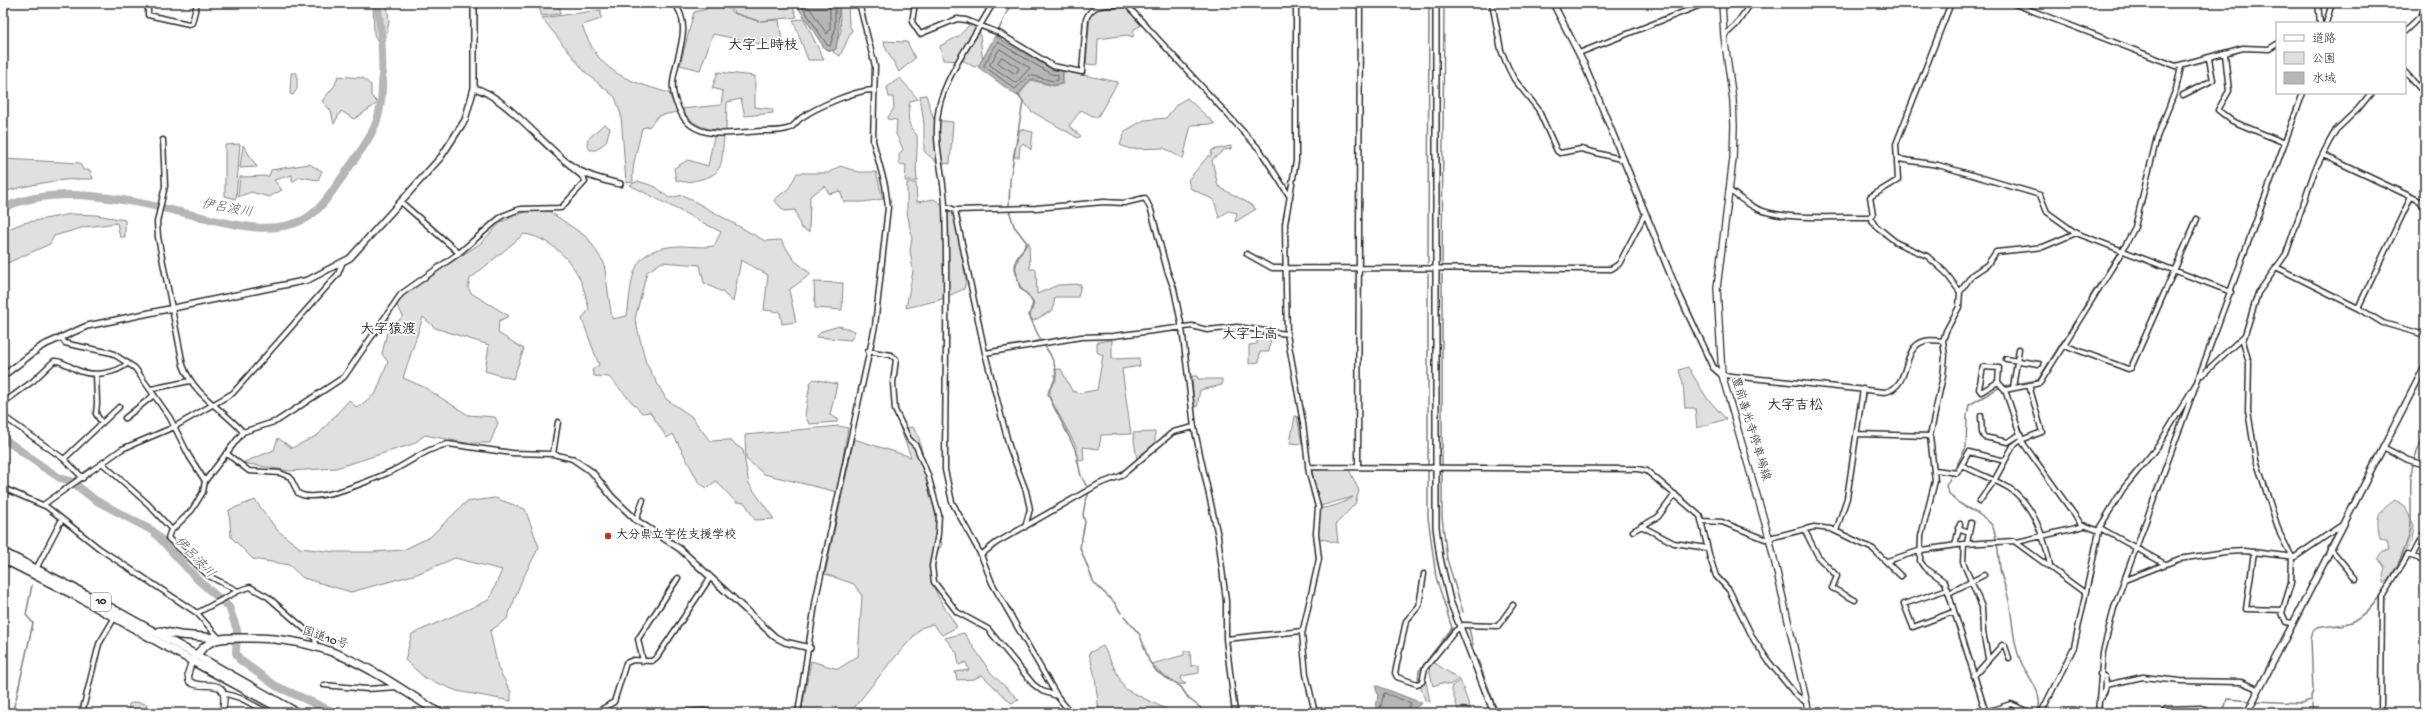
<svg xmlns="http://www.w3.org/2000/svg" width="2428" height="716" font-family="'Gochi Hand','Klee One',sans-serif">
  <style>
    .green { fill: #e0e0e0; stroke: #868686 }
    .water { fill: #b6b6b6; stroke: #7e7e7e }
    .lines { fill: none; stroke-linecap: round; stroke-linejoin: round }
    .shore { stroke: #636363; stroke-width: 1 }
    .stream { stroke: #7e7e7e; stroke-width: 1.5 }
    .river { stroke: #b6b6b6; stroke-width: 8 }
    .minor-casing { stroke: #2b2b2b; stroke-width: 7 }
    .tertiary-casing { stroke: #2b2b2b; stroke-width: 8 }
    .secondary-casing { stroke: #2b2b2b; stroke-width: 8 }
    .trunk-casing { stroke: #2b2b2b; stroke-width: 10 }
    .motorway-casing { stroke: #2b2b2b; stroke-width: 10 }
    .minor { stroke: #fff; stroke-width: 4 }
    .tertiary { stroke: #fff; stroke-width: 5 }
    .secondary { stroke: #fff; stroke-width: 5.5 }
    .trunk { stroke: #fff; stroke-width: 7 }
    .motorway { stroke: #fff; stroke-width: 7 }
    .poi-dot { fill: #c8321e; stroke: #fff; stroke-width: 1.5 }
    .labels { text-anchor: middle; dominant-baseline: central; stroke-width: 3.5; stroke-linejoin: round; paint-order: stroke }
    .shield { fill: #fff; stroke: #6b6b6b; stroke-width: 1 }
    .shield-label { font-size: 11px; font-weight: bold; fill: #2b2b2b }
    .street-label { font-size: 12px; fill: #2b2b2b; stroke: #fff }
    .poi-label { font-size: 12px; font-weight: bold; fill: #2b2b2b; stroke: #fff; text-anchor: start }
    .water-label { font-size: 13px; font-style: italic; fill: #5c5c5c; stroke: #fff }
    .quarter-label { font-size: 14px; font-weight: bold; fill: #2b2b2b; stroke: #fff }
  </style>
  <rect width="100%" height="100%" fill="#fff"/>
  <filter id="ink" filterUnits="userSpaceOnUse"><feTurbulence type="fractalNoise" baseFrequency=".025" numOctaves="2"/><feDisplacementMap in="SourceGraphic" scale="8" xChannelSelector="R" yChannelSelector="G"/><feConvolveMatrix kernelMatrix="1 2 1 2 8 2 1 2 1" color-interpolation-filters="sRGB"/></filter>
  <g filter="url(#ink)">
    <path class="green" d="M373,3H387L389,22L385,41L377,40L374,34Z
      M537,3H560V14L542,16Z
      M707,3H722L733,13L757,21H759L735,13L726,3H791L797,17L760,21L779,20L783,49L713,34L700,70L680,65L694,12L707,9Z
      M839,3H848L849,25L852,30L840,56L833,52L841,31Z
      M1125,6L1142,25L1134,29L1133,37L1127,35L1098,39L1097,65L1086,64L1090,15L1096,8Z
      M601,10V19L582,25C599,73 623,79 669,93L677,112L658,116L650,126L642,128C639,144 631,166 633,182L626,183L621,115L615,97L585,72L542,18Z
      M804,19L824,60H808L793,20Z
      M970,24L979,26L983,63L974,67L964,61L943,60L940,46L959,36Z
      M884,41L907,42L915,58L899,72L885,47Z
      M1063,71L1118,82L1097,118L1081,110L1069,126L1081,136L1078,138L1031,111L1019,95L1031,80L1054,86L1063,84Z
      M718,72L755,76V107L772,109L773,113L745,116L741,99L727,102L726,131C704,129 695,127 681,109L721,105L723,91L712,88Z
      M291,73H297V89L293,95L290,94Z
      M338,76L363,78L371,85V96L378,103L354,119L341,111L334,124L331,111L322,101L335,85Z
      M900,78L918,99L910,101C908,113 906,126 917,135C918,151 915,165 917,181H905L906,165L899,164V155L903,149L896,134L897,120L887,119L894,108L893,97H889L887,87Z
      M926,95L934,120L953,122L950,164L936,162L924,151V124L920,96Z
      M1187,98L1215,124L1191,125L1183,159L1164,148L1130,149L1120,145L1125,131L1144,120L1166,118L1177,104Z
      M604,124L610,128L606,142L596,150H590L587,145L588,139Z
      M1020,129L1033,132L1031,150L1023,143L1020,147L1019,157H1013Z
      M714,136H724C721,161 726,175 697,180C689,182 684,183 676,180L674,168L688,160L708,166Z
      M240,144L236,199L225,196V145Z
      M243,145L257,167L240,168Z
      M1231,146V149L1224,150L1212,160L1218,186C1231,195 1245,199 1256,209L1235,222L1237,213L1228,211L1219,218L1214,200L1190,188L1188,180L1208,156H1211L1212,150Z
      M3,159L80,163L83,170H90L93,179C62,178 33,184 3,192Z
      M309,164L322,171L318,180L300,177L292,182V175L274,180L282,190L269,197L251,192L238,197L240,177L269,176L271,170Z
      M840,166L859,172H876L883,199L863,202H844L840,191L829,194L825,186L810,196L809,232L801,228L795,210L784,211L774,200L789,188L797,173H828Z
      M638,181L656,187L669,198L683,195L765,241L781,240L794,260L811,274L789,290L796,322L782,324L780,312L764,310L768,275L741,260L733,302L722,292L704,283L700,265L662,262L647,272L635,319L646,363L666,399L691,416L710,441L729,440L743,450L749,484L774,519L755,520L745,503L736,502L716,481L707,488L699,483L673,434L667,438L650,412L642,413L609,377L594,376L592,370L599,365L582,319L589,309C586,299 584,286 579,277C568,256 547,237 524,234L470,279L468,287L471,293L509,316L499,321L498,333L524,349L513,379L485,371L489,345L435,328L423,317L403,378L424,387L468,415L495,417L498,423L490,443H466L425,435L413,444L336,468L290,471L242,463L274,450L278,438L292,448L318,435L349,400L357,408L376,393L388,362L382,354L387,332L403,316L396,304L409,290L481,243L501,222L528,211H549L588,238L604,263L612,319L627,316C633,275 629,248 680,246C692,246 702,248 714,246L721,232L630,185Z
      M907,183H916L917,202L934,199L954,213L967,277L964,289L939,300L906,308L913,271L910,250L912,239L907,211Z
      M71,214L96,215L125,220V237H120L117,223L85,227L54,236L50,244L5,264L3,261V231L23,223Z
      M1029,242L1030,269H1036L1037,294L1058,285L1081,284L1078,297H1055L1053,310L1033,321L1030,316L1034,304C1030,295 1026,295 1022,289C1010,270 1017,258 1029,242Z
      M814,282L843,283L842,310L815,308Z
      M839,326L855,331L851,340L816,337L822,331Z
      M1258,334L1271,335L1269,352H1260L1259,362L1249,364V345L1257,344Z
      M1112,340V359L1139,358L1140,366L1122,369L1131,434L1101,435L1099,449L1083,447L1084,460L1079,461L1077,448L1050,398V388L1056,381V369H1061L1072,391L1079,393L1097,390L1103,355L1097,352V342Z
      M1688,367L1707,398L1726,419L1697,428L1695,408H1685L1683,384L1679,370Z
      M1192,376H1197L1198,379H1222V385L1200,390L1197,407H1194Z
      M814,379L837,384L830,415L838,419L837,422L809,424L805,415L810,383Z
      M1295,416H1297L1302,444L1290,443Z
      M839,426L848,428L837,492L764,474L746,459L745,435Z
      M913,427L919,438L942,545C916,574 941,600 957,627L942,635L933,624L921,628L889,664L850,713H801L811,661L838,669L858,656L862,596L854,584L825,574L854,439L911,457L900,428Z
      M1155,432V444L1137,460L1133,433Z
      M1348,467L1359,491L1355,504L1336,524L1338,543L1318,538L1320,508C1331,508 1344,503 1353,497L1320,506L1311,468Z
      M495,498L525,509L539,547L521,582L507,619L490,631L498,668L511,692V701L457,691L425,678L405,660L412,634L489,600L502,570L455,558L417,574L351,592L303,578L289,565L253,559L231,537L229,510L255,500L277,530L300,548L335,552H373L403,550L430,537L466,502Z
      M2395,500L2404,505L2414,525L2412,542L2389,579L2384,583L2383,574L2385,568L2378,558L2382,551L2389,550L2387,542L2380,539C2376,518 2376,513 2395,500Z
      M964,633L991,673L1019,700L1011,703L982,675L974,679L957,680L955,672L969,670L966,662L959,665L957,653L945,638Z
      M1103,646L1125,689L1174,713H1099L1095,677L1089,653Z
      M1184,651H1190L1191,666L1199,665V673L1182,676L1181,681L1186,684C1176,687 1158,672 1152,664L1184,655Z
      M1433,662L1459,679L1450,685L1442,683L1433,686L1429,668Z
      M1425,677L1430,702L1425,700L1421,688Z
      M1460,680L1470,708L1460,707L1471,709V713H1459L1451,687Z
      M136,702L147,704L145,713H128L129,704Z"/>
    <path class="water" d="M795,3H838L839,30L836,49L831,51L825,49Z
      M995,36L1053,70L1063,71L1062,83L1053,85L1031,79L1017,96L978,67Z
      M1375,685L1422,703L1408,713H1375L1378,695Z"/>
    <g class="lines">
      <path class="shore" d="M800,3L827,45L830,46L835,30V3
        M806,3L827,34L830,29V3
        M998,42L1051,74L1058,75V80L1053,81L1030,75L1015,89L984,66Z
        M1000,49L1030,68L1016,83L990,65Z
        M1002,57L1019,68L1016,74L998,63Z
        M1379,713L1384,693L1411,703L1406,713"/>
      <path class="stream" d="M996,36L1011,3
        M1009,206L1010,180L1023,102L1018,95
        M1009,210L1014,226L1027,243L1016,260L1015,268L1020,288L1028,295L1033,303L1029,315L1040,339
        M1428,263L1429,3
        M1442,263L1444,3
        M1442,274V517L1447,559L1463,612
        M1044,345C1051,354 1059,369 1054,381C1052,387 1048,388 1048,395L1075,449L1081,476L1088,489
        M2004,386L2038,380L2130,233
        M2000,387L1969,405L1967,415L1966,447L1946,486C1951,507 1978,508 1991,524C1997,532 1999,558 2000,569C2002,580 2007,590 2009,601C2013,622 2013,647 2023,666C2031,680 2045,697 2037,713
        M1089,493L1085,503L1083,515L1085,522L1080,548L1094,583L1114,602L1121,613
        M1124,616L1140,635L1149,661L1157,672L1181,687L1189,699L1201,708L1200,713
        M1469,629L1473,645
        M1476,655L1498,713
        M1418,681L1419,671L1452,628L1436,577L1428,517V274
        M2311,698L2313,713
        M16,699L33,623L26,615L32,585
        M2256,701L2301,703L2310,700L2313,691L2311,639L2313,631L2317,628C2330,625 2343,627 2356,620C2378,609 2411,547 2411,522C2412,481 2405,474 2425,434
        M12,713L15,702
        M2223,713L2227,699L2252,701"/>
      <path class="river" d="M3,208C60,182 134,201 193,215C228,223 270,237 305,219C323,209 336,185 348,169C359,153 371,138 377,120C386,95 382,30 377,3
        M3,438L43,467L60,478L71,481L95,500L153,531L198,580L229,607L237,630L236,653L240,660L276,686L336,713"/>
      <g class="minor-casing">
        <path id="minor" d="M148,3V15L189,24L192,23L197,3
          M674,3C694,26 675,57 673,82C672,91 675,101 679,109C692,142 731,133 760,131C769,131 781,132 790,128C794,126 797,121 801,118C817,107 855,90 874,90
          M915,3L912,22L920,34L957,19L966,20L999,33L1053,66L1082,72L1086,19C1094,0 1108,8 1124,3
          M993,3C976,35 947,72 939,107C932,142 944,173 945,206C948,294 945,382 945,470L952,502L981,555L992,583L1057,696L1071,713
          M1125,3L1260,150L1290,197
          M1296,3V161L1285,224L1286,291L1287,334L1303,423L1309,473L1318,507L1316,533L1319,559L1302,634L1306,674L1315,713
          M1492,3L1501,50L1508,67L1514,79L1538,109L1557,151L1560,153L1581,149L1624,160
          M2012,3L2176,66L2243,48L2269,49L2277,44
          M2318,3L2320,23
          M2326,23L2332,3
          M2405,31L2425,12
          M1724,36L1736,25L1751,3
          M1579,53L1706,3
          M2225,54L2229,91L2218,110L2232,121L2285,143
          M2405,72L2425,94
          M2183,95L2213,80L2209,59
          M163,140L165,186L157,222L158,237L183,365C194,396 223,409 243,432
          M2323,155L2420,201L2425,209
          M1898,159L1938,165L2040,195L2047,212L2076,233
          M1729,190C1738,197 1748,205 1758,209C1784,221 1840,216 1870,217
          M401,202L459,253
          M945,206L955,210L1036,208L1104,202L1124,203L1145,198L1151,210L1167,270L1174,289L1182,328L1194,427L1218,536L1226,601V639L1235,713
          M955,210L985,353L1009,446L1026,491L1030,509L1025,527
          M1870,217L1876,226L1897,243L1927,256L1945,272L1960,292L1959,307L1946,331L1943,341L1945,356L1943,376L1930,436L1935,481L1921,536L1920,561L1924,567L1945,582L1986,713
          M1870,217L1873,215L1870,197L1898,180L1896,144L1951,3
          M1247,254L1272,268H1286L1611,269L1619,264L1645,214
          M2276,267L2360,309L2383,323L2425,335
          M1960,292L1972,275L1987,265L1996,252L2043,247L2076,233L2231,292
          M2358,308L2411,197
          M61,337L65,343L73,345L112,353L135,368L170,418L189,456L205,481
          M2064,345L2128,369L2131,368L2197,219
          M868,351L891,355L896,359L893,383L895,410L909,439L916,446L928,475L939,515L938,534L932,566L934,582L957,612L988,629L1033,684L1042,691L1057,696
          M985,353L1081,337L1113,336L1192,326L1207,330L1237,327L1287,334
          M2006,359L2039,364
          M96,374L97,403L96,414L102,423
          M1722,375L1885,392C1912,387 1900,347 1925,341C1930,339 1938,341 1943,341
          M2202,375L2245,335
          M1998,382L1999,368L1983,367L1979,389L1981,392L1998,382L2005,390
          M2013,388L2019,349
          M151,389L190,381
          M3,403L33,381L54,361C62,360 70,367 77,370C92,377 116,374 128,363
          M3,416L64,459L83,478
          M1981,416L1982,433L1984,437L2008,442L2019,435
          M125,418L154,395
          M1858,434L1930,436
          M2383,447L2408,460L2425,465
          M226,453L249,471L280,473L290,477L298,493C316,505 374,479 392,471C411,462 427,448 448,444L512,453L553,454L573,459
          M553,454L558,422
          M64,459L119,407
          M103,464L148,504L172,530
          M1962,465C1977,474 1994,479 2009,488C2033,503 2045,539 2050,565
          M1358,466L1360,3
          M1308,467L1638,469L1647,471L1700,516L1710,558L1716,576L1729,590L1754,640L1769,662L1796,695L1807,703
          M1935,470L1957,473L1969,452L2005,461
          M3,488L47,507L100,549L197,613L218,637
          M1979,502L1994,481L2013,446L2021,440L2042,432L2029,385
          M43,505L122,449L174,427L233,393L338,274L342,264
          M636,520L643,500
          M1702,521L1722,522L1765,539L1814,527L1831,529L1873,549L1901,576
          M1641,526L1674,543L1707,548
          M1958,528L1969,532
          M2100,528L2165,564
          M1804,529L1819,558L1837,576L1832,588L1855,600
          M1633,531L1658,517L1675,494
          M1836,531L1847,498L1863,389
          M2099,531L2081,524L2023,443L2005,390L2040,383L2123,250L2135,227L2157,137L2176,89L2181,67
          M2017,542L2084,526
          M1967,543L1971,523
          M1964,544L1963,562L1982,607L1983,632L1988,658
          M1955,545L1960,524
          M2330,548L2356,579
          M2254,552L2246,609L2283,610
          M981,555L996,543L1099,484L1121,476L1173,432L1194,427
          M2413,555L2425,531
          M1887,561L1922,550L1964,544L2014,541L2085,593
          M36,569L62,519
          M1424,574L1419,606L1406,621L1395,673L1397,677L1417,684L1422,682L1425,668L1455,631L1463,625L1498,626L1513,605
          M2125,580L2179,559L2225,552L2244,551L2295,557L2342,525
          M1948,589L1904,604L1913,627L1953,612
          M238,591L209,576L168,538L170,532L192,510L203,492L205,481L243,432L277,421L344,377L401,294L459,253L502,216L520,209L561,208L585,182L584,178L571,167
          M1949,593L1984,575
          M197,613L238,591L250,587L268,597L315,638L316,646
          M2293,623L2286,622L2282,613L2291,583L2292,557L2280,534L2256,460L2248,411L2249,363L2243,341L2258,293L2286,254L2315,170L2329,142L2336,130L2358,109L2371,93
          M1226,639L1302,631
          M643,661L638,639L678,578
          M1974,676L2002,645L2005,646L2009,658
          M324,685L367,689L397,687
          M2106,685L2143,677L2180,681L2241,682L2258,689
          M223,693L240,698L269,713
          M2099,699C2106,692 2107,686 2105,677L2100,674
          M1986,712L2011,704L2032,713
          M82,713L99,644L115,617
          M595,713L614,702L626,663L633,660L652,661L657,657L710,578
          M670,713L703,711L718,713
          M798,713L816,598L875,326L888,207L885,185L873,141L875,66L859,3
          M2041,713L2074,647L2100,527L2123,489L2158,446L2197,382
          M2098,713L2103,652L2114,608L2303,93
          M2164,713L2166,709L2201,708L2209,713
          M2381,713L2382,597L2408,555L2425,561"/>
      </g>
      <g class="tertiary-casing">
        <path id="tertiary" d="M1436,3V527L1440,558L1450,601L1494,713
          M1553,3L1585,66L1676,288L1713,367L1722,375
          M474,88C504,95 542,144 569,164C583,175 602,180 620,184
          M3,376L42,346L87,326L308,280L350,258L441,157L465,120L474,88V3
          M573,459L592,472L612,497L636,520L680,549L775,637L785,642L810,648
          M2247,713L2425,366"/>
      </g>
      <g class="secondary-casing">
        <path id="secondary" d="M1722,3L1724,36L1733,100L1734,126L1733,159L1717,288L1722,375L1769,537L1809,713
          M192,661L188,673L189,681C202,693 232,671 222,713"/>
      </g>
      <g class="trunk-casing">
        <path id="trunk" d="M3,552L97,600L196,655
          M3,559L78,597L192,661C210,635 221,638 250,638C332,638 373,671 439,713
          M160,631L180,635L217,638"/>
      </g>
      <g class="motorway-casing">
        <path id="motorway" d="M196,655L298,713
          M192,661L288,713"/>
      </g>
      <use href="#minor" class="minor"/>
      <use href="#tertiary" class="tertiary"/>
      <use href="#secondary" class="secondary"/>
      <use href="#trunk" class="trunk"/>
      <use href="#motorway" class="motorway"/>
    </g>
  </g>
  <circle class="poi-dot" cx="608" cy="536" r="4"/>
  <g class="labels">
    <rect class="shield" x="91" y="593" width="20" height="18" rx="3"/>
    <g class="shield-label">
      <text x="101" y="602">10</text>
    </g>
    <g class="street-label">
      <text transform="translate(1750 429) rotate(73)">豊前善光寺停車場線</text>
      <text transform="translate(325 639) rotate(18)">国道10号</text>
    </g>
    <g class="poi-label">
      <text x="616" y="536">大分県立宇佐支援学校</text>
    </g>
    <g class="water-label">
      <text transform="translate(227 209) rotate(10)">伊呂波川</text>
      <text transform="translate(194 558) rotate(46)">伊呂波川</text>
    </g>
    <g class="quarter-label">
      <text x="763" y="46">大字上時枝</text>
      <text x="388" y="330">大字猿渡</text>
      <text x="1250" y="335">大字上高</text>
      <text x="1795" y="406">大字吉松</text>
    </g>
  </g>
  <rect width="2428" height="716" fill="none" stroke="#fff" stroke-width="16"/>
  <rect x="8" y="8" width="2412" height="700" fill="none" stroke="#2b2b2b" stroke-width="1.5" filter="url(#ink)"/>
  <rect x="2276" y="22" width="130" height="72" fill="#ffffff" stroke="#aaaaaa"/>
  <rect x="2284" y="35" width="20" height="6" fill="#ffffff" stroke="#aaaaaa"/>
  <text x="2312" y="42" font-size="12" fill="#2b2b2b">道路</text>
  <rect x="2284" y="52" width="20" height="12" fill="#e0e0e0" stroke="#aaaaaa"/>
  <text x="2312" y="62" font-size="12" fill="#2b2b2b">公園</text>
  <rect x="2284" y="72" width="20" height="12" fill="#b6b6b6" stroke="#aaaaaa"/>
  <text x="2312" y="82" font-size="12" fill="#2b2b2b">水域</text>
</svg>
